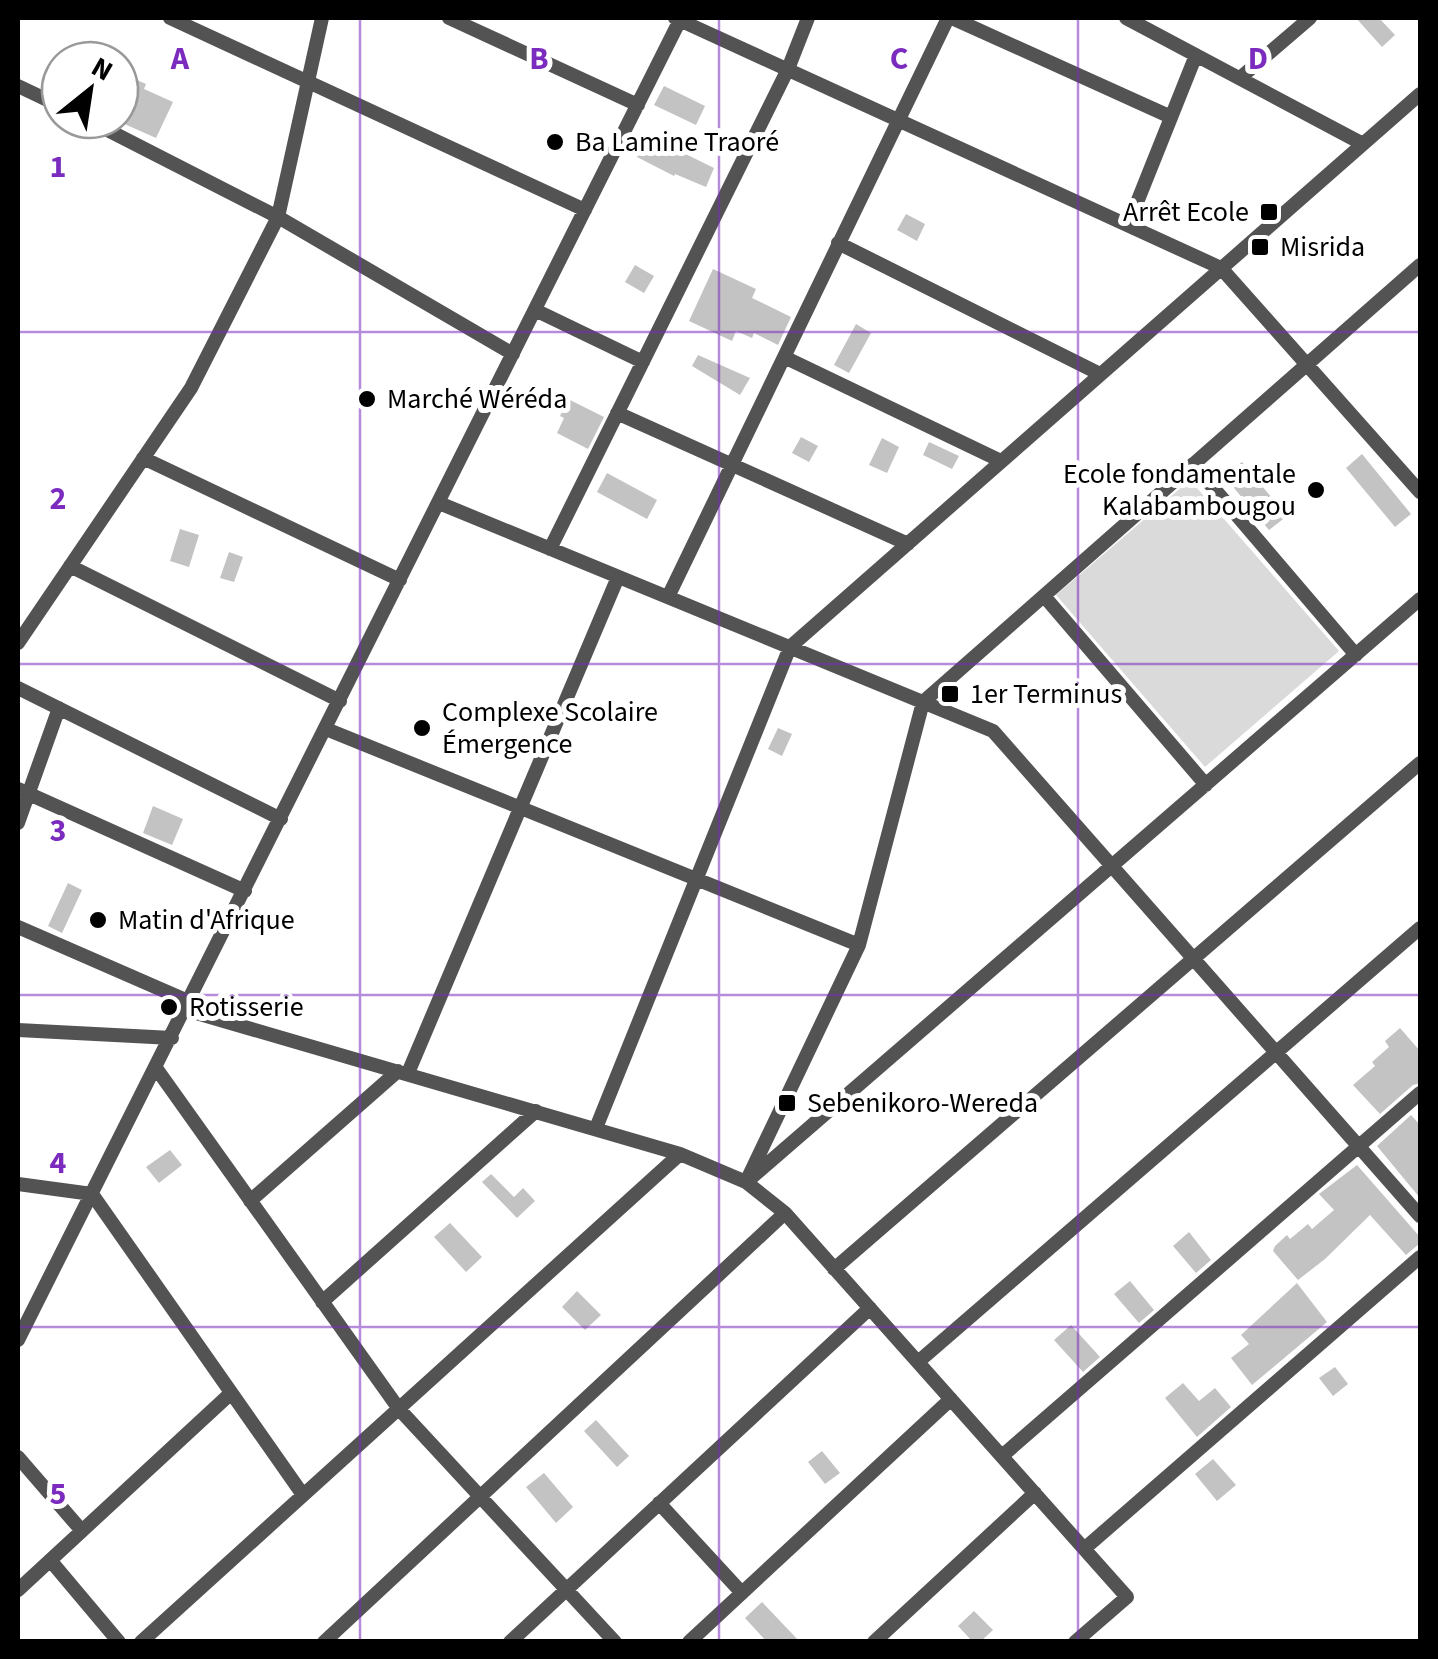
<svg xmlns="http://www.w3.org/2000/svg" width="1438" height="1659" font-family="'Source Sans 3',sans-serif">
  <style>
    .green { fill: #dadada }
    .building { fill: #c3c3c3 }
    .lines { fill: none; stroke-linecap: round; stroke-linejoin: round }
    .street { stroke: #535353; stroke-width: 14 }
    .grid { fill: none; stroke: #7b2cbf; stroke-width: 2.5; stroke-opacity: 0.55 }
    .poi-dot { fill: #000; stroke: #fff; stroke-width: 4 }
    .labels { text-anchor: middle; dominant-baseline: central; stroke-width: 10; stroke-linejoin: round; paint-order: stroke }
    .poi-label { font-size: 28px; fill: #000; stroke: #fff; text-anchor: start }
    .grid-label { font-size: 32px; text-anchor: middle; font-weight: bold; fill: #7b2cbf; stroke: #fff; stroke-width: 10; stroke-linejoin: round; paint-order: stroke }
  </style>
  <rect width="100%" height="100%" fill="#fff"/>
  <path class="green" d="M1190,480L1339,651L1205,767L1056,595Z"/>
  <path class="building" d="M1356,18H1379L1395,35L1382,47Z
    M130,77L146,84L144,89L173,102L156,138L120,122V100Z
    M664,86L705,106L696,125L654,105Z
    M649,136L714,168L706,187L675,174L674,176L637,157Z
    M906,214L925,224L917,241L897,230Z
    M635,265L654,276L644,293L625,282Z
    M713,269L756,289L752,298L791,317L778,345L754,333L752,338L736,331L732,341L689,321Z
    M856,324L871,333L849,373L834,365Z
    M698,355L750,378L740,395L692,366Z
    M568,399L604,417L588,449L557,433L564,418L560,416Z
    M801,437L818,446L809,462L792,453Z
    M882,438L899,447L887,473L869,465Z
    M929,442L959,456L952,469L923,455Z
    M1362,454L1411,514L1395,527L1346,468Z
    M1242,462L1287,516L1269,530L1224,476Z
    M607,473L657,500L647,519L597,492Z
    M180,529L199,535L189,567L170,561Z
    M229,552L243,557L234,582L220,578Z
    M778,728L792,734L782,756L768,749Z
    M153,806L183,819L172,845L143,833Z
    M68,883L82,890L62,933L48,926Z
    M1400,1028L1420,1051V1083L1413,1085L1380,1114L1353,1085L1375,1066L1372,1062L1389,1047L1385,1041Z
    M1411,1115L1420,1125V1198L1377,1146Z
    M170,1150L182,1165L159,1183L146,1167Z
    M1357,1165L1420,1237V1243L1406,1255L1370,1215L1325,1259L1298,1280L1273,1251L1275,1246L1287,1235L1290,1239L1308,1224L1312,1229L1334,1210L1319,1194Z
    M491,1174L514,1197L523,1188L535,1201L517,1218L482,1182Z
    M450,1223L482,1257L466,1272L434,1237Z
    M1189,1232L1211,1260L1196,1273L1173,1246Z
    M1130,1281L1154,1310L1139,1323L1114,1294Z
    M1297,1283L1327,1322L1252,1385L1231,1358L1249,1344L1241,1335Z
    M577,1291L601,1315L585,1330L562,1307Z
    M1071,1325L1100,1357L1083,1372L1054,1340Z
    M1335,1367L1348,1384L1333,1396L1319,1378Z
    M1183,1383L1199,1401L1215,1388L1231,1407L1197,1437L1165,1398Z
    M596,1420L629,1456L617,1467L584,1431Z
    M822,1451L840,1473L825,1484L808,1462Z
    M1213,1459L1236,1485L1217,1501L1195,1474Z
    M544,1473L573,1507L556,1523L526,1487Z
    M762,1602L800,1642H767L745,1618Z
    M974,1611L993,1630L980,1642H973L958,1626Z"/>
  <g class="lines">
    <path class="street" d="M170,18L585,210
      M449,18L638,105
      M675,18L1221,268L1420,492
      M952,18L1171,117
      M1126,18L1363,144
      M1240,78L1310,18
      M18,86L60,106
      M88,120L278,217L513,354
      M1128,225L1196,55
      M838,243L1100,374
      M535,310L643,362
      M784,357L1001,461
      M617,413L908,544
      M143,458L400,580
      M1193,464L1356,655
      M439,503L993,731L1420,1216
      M550,549L788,69L808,18
      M70,566L340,701
      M1044,596L1206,785
      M668,597L948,18
      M18,643L191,388L278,217L322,18
      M18,688L281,819
      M326,729L859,945
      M18,789L245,891
      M18,823L59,708
      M18,927L190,1002
      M186,1010L680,1154L746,1182L785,1213L1127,1597L1075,1642
      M18,1030L172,1038
      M156,1068L399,1409L615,1642
      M408,1073L618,577
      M596,1128L790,647L1420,94
      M751,1178L1420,599
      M746,1182L859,945L923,702L1420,265
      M18,1184L92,1194L303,1495
      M250,1201L398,1071
      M834,1269L1420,763
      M322,1302L536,1111
      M18,1340L681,18
      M918,1362L1420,928
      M1002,1456L1420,1093
      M18,1457L82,1531
      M659,1503L742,1593
      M1084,1549L1420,1257
      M50,1560L119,1642
      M18,1590L230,1394
      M141,1642L680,1154
      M324,1642L785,1213
      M510,1642L870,1308
      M689,1642L951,1399
      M874,1642L1035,1493"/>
  </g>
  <path class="grid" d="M360,18V1642M719,18V1642M1078,18V1642M18,332H1420M18,664H1420M18,995H1420M18,1327H1420"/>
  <g class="poi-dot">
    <circle cx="555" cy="142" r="10"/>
    <rect x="1259" y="202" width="20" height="20" rx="5"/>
    <rect x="1250" y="237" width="20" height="20" rx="5"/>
    <circle cx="367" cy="399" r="10"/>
    <circle cx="1316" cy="490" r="10"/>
    <rect x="940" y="684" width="20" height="20" rx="5"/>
    <circle cx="422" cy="728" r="10"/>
    <circle cx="98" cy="920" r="10"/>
    <circle cx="169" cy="1007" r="10"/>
    <rect x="777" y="1093" width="20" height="20" rx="5"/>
  </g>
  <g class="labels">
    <g class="poi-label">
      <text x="575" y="142">Ba Lamine Traoré</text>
      <text x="1249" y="212" text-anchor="end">Arrêt Ecole</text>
      <text x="1280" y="247">Misrida</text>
      <text x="387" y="399">Marché Wéréda</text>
      <text x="1296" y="474" text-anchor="end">Ecole fondamentale<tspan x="1296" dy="32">Kalabambougou</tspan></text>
      <text x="970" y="694">1er Terminus</text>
      <text x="442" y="712">Complexe Scolaire<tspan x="442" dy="32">Émergence</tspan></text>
      <text x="118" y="920">Matin d'Afrique</text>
      <text x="189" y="1007">Rotisserie</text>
      <text x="807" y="1103">Sebenikoro-Wereda</text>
    </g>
  </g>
  <g class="grid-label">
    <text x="180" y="69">A</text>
    <text x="539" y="69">B</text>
    <text x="899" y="69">C</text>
    <text x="1258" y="69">D</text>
    <text x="58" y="177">1</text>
    <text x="58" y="509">2</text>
    <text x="58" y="841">3</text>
    <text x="58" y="1173">4</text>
    <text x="58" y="1504">5</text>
  </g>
  <rect width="1438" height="1659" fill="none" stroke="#000000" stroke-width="40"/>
  <g transform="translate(90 90) rotate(30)"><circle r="48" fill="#ffffff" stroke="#999999" stroke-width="2.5"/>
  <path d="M0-8L18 38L0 25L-18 38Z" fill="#000000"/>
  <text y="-15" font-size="28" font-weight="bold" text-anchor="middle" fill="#000000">N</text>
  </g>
</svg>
